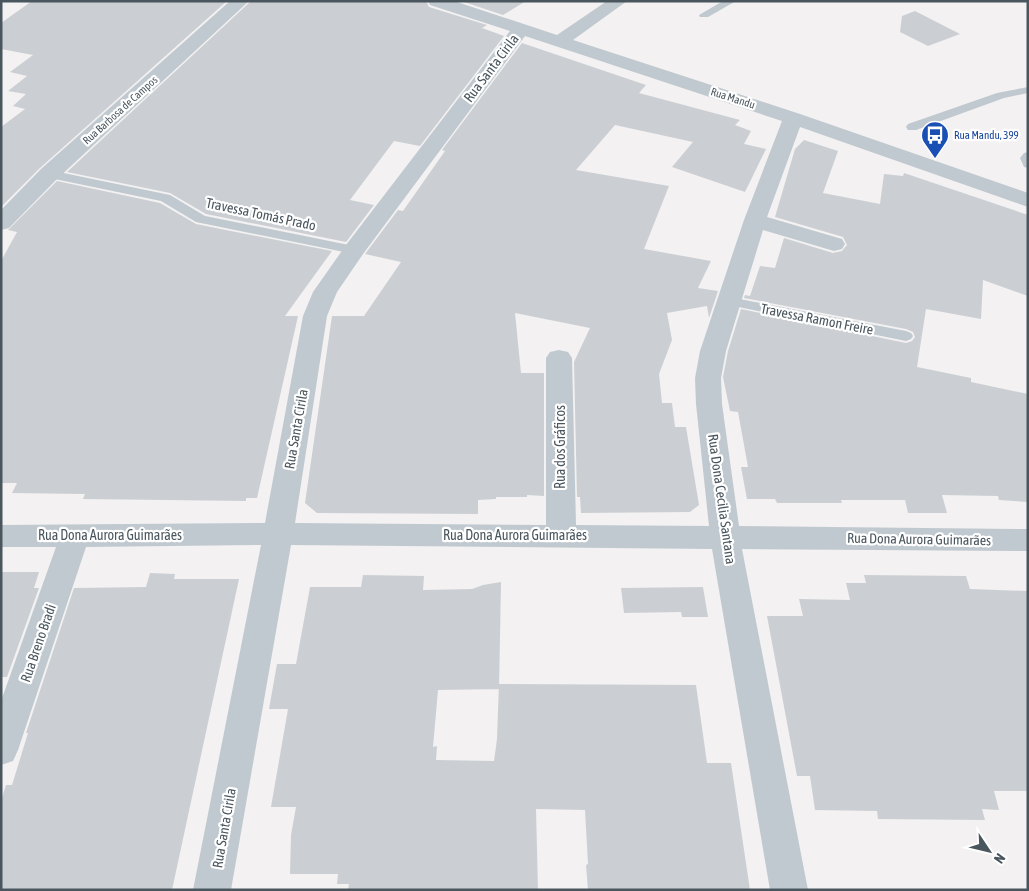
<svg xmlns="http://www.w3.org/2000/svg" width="1029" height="891" font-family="'Asap Condensed',sans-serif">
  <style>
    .building { fill: #cbcfd3 }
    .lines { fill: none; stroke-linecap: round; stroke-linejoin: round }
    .lane { fill: #c0c9cf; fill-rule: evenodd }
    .street { fill: #c0c9cf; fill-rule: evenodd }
    .labels { text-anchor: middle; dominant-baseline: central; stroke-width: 4.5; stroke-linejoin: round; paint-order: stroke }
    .far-street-label { font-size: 11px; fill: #4a565e; stroke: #fff }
    .far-transit-label { font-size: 11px; fill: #164399; stroke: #fff; text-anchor: start }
    .street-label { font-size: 14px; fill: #4a565e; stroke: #fff }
  </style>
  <rect width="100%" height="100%" fill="#f3f1f1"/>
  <path class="building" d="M32,1H227L40,168L1,207V127L25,109L13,106L26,94L8,91L27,76L10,72L33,55L1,49V23Z
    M251,1H426L429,7L487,25L482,28L504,36L420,146L394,141L350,200L374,205L346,242L206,214L170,193L67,172Z
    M461,1H526L503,15Z
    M915,11L960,34L928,46L900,32L902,16Z
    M522,43L646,85L639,93L740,120L735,125L751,131L744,144L766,149L745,192L672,167L693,142L615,125L576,170L669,186L644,249L711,261L698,288L718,291L709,318L707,306L667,313L672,340L659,374L662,403H672L675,427H686L699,505L690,512L581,513L580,497H577L574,362L590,328L515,313L521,373H544V496L527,495V497H496V499L478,500V514L317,513L305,503L332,316H364L401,262L365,254L398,210L403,211L445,151L442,150Z
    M804,140L838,151L823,193L880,204L884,174L903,176L904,173L1028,215V296L983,280L981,319L926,309L917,367L971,378V382L1028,394V502L999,500L998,496L942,495L947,513H908L905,500H841L842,503H777L775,499H747L741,467H748L738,412L730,411L723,377L728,351L741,309L906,343L912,341L915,337L913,332L906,329L744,298L745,295L750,296L760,266L775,268L784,238L833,253L842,251L847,245L843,237L775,217L795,149Z
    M57,181L160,203L196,224L332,251L285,316H298L257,498H246V501L83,499L85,494L12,493L17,483H1V261L17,232L8,230Z
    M1,572H39L34,588H39L7,677H1Z
    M150,573L175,574L174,579H239L172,890H1V801L6,785H12L28,733H26L74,588L146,587Z
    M363,575L424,576L423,590L472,589L483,585L501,582L499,689L438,690L433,747L437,746L436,760L494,761L497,739L499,684L696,685L707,763H731L750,890H588L586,865L588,864L585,810L536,809L538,890H348L349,884H337L338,874H290L291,835L296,807H271L288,709H269L277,664H296L310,587H361Z
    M864,575L966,576L970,589L1028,591V791H994L999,810L982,809L985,820L878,819L877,811L815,810L810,776H797L767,616H803L799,599L850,600L846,583H866Z
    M703,587L708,617H682L681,612L624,613L621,588Z"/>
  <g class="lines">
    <path class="lane" d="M723,1H736L708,17H700L699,15Z
      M1028,87V93L1004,98L916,130H908L906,127L908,124L997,93Z
      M1028,152V168L1024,167L1020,158L1024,153Z
      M49,170L170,195L205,216L354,246L361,250L354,254L196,222L161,201L45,177L43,174Z
      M729,297L906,331L911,333L913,336L911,339L906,341L724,304L722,301L724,298Z"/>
    <path class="street" d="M230,1H249L57,179L9,228L1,230V210L41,169Z
      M428,1H454L557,35L607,1H627L573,40L800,114L1028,193V207L800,127L767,217L842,239L845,244L842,249L834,251L763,230L726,351L721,378L722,404L739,526L1028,529V551L742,549L808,890H770L712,549L291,545L231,890H193L261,545L86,547L18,750L13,761L1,765V701L56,547H1V525L265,523L303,316L313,292L346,245L510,31L430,5ZM525,36L782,121L744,220L700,351L695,378L696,404L709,526L576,525L572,358L568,352L559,350L550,352L546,358V525L295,523L327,316L337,292L363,254Z"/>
  </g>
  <defs>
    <g id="bus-pin" transform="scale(1.4375)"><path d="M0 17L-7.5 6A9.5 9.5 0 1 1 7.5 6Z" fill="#1a4fb4" stroke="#fff"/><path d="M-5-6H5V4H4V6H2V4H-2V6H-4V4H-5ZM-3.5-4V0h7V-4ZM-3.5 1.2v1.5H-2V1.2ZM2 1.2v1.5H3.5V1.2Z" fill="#fff"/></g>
  </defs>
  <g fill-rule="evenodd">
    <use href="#bus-pin" x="935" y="135"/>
  </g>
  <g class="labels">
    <g class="far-street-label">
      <text transform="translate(733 98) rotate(18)">Rua Mandu</text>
      <text transform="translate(120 110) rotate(-42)">Rua Barbosa de Campos</text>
    </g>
    <g class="far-transit-label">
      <text x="954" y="135">Rua Mandu, 399</text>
    </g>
    <g class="street-label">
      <text transform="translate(491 68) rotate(-53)">Rua Santa Cirila</text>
      <text transform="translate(261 214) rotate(12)">Travessa Tomás Prado</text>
      <text transform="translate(817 319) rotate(11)">Travessa Ramon Freire</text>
      <text transform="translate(296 429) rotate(-80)">Rua Santa Cirila</text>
      <text transform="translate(560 447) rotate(-90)">Rua dos Gráficos</text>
      <text transform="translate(722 499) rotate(82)">Rua Dona Cecilia Santana</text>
      <text x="110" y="535">Rua Dona Aurora Guimarães</text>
      <text x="515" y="535">Rua Dona Aurora Guimarães</text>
      <text transform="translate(919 539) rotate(1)">Rua Dona Aurora Guimarães</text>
      <text transform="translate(38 643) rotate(-71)">Rua Breno Bradi</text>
      <text transform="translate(224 828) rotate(-80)">Rua Santa Cirila</text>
    </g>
  </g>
  <rect width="1029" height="891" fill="none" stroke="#4a565e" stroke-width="5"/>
  <g transform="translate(989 851) rotate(125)" stroke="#ffffff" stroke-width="4" paint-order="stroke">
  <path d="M0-4L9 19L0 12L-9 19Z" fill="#4a565e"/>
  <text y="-8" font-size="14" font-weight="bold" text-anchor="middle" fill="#4a565e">N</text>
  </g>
</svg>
